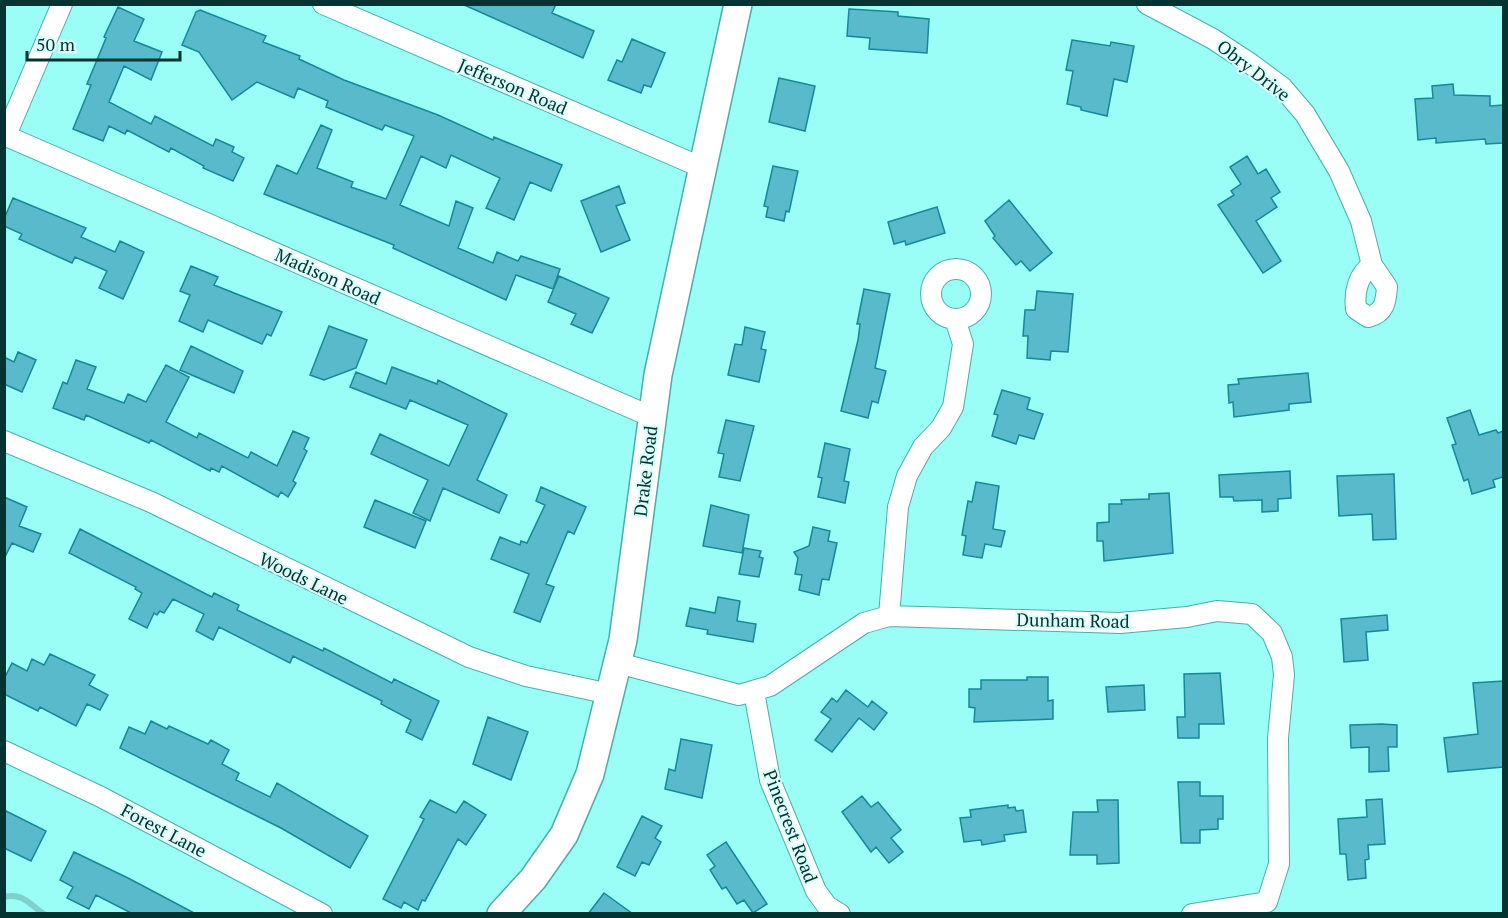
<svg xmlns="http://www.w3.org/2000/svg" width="1508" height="918" font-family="'PT Serif',serif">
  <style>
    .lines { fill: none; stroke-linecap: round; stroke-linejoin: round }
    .stream { stroke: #7fd2cb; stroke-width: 6 }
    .building { fill: #58baca; stroke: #178897; stroke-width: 1.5 }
    .street-casing { stroke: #4aafa9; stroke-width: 22 }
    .secondary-casing { stroke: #4aafa9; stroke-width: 30 }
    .street { stroke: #fff; stroke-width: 20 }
    .secondary { stroke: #fff; stroke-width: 27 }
    .labels { text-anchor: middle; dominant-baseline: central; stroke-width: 4.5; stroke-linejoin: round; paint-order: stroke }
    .street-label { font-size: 18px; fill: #053331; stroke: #dafffb }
  </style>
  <rect width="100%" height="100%" fill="#9afdf6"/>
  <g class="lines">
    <path class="stream" d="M4,897C23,892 30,905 44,914"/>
  </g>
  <path class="building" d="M462,4H556L552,13L594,31L583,58Z
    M118,7L144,19L134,41L162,52L151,80L124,66L109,102L151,124L155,116L213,146L216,139L234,147L232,152L244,158L233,181L203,168L204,166L171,148L169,152L127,130L125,134L109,126L103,141L73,129L91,85L87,84L106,38L104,37Z
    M849,9L898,12V16L929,19L927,53L869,49L870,38L847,36Z
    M200,10L266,36L263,42L300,56L299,59L344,80L438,115L493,140L494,137L562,165L551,191L530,182L514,220L486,208L500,178L451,155L446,168L421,156L400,205L449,226L456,201L473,208L458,248L493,263L497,252L518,261L521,256L560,269L553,289L516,275L506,300L393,248L394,245L264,194L277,165L297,174L321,125L332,130L317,168L353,182L351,187L386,199L414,136L385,125L382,130L326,107L328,101L298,88L294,98L257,82L232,100L199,52L182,45L196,12Z
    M632,39L665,53L651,87L644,85L641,93L608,80L617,60L622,62Z
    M1072,40L1110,46L1111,42L1134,46L1127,82L1114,79L1107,116L1081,110V107L1067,104L1073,71L1066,70Z
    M779,78L815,86L805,131L769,122Z
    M1453,84L1454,95L1490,96V106L1503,105V143L1486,144L1485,139L1436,143V138L1418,140L1415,99L1433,98L1432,86Z
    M1247,156L1258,174L1266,169L1280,192L1271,198L1277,207L1256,221L1281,261L1263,273L1218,205L1234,195L1231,191L1241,184L1230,167Z
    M773,166L798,171L789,212L786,211L784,221L766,217L768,207L764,206Z
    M619,186L625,203L616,206L630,240L601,252L581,201Z
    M13,198L86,228L81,237L115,252L120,241L144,252L123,299L99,288L107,271L75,257L72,263L19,239L22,234L4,226V219Z
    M1009,200L1052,253L1030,271L1021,261L1016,265L993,238L995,236L985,221Z
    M937,207L945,233L906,245L905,241L894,244L888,222Z
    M191,266L218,277L214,285L282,312L271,336L267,334L262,344L208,320L203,332L179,321L190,295L180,291Z
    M559,276L609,298L592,333L571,324L576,314L548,302Z
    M864,289L890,294L875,368L886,371L878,403L872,401L868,418L841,411L858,340L860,324H857Z
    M1037,291L1073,294L1068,352L1051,351L1050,360L1027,358L1028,336H1023L1025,310H1035Z
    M329,326L367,340L356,368L324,380L310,375Z
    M745,327L765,332L761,349L766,350L759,382L728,375L735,344L742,345Z
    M191,346L243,371L234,393L180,370Z
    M18,352L36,360L22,392L4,384V357L14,362Z
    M76,360L96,367L87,389L124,403L128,394L146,402L166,365L189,377L166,422L197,438L199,433L248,458L251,452L277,466L293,431L309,438L304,449L307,451L293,481L296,483L288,497L281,492L278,497L222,466L219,472L211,468L210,471L151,440L149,443L86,415L84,420L53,408L63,382L67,384Z
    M392,367L437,384L438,380L507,414L477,480L507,495L499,513L443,488L430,521L413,513L428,480L371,454L380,434L449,466L468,425L410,400L406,409L350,387L356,372L386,384Z
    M1308,373L1311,402L1289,404V410L1234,417L1233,402L1229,403L1228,385L1239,384L1238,379Z
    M1002,390L1030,398L1027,409L1043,414L1034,439L1019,435L1016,444L992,436L998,415L994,414Z
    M1470,410L1479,435L1496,430L1498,433L1503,431V477L1493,480L1495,487L1472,494L1468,479L1464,481L1452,445L1456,444L1447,418Z
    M726,420L754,426L740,481L719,477L724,454L718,453Z
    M825,443L850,449L844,481L849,482L845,503L818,497L822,478L818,477Z
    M1290,471L1291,498L1278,499V511L1262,512V500L1234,501L1233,497H1220L1219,475Z
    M1394,474L1396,539L1373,540L1372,514L1339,516L1337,476Z
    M976,482L999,486L993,529L1005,531L1001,547L985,544L982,558L963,555L966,536L962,535L968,501L972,502Z
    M541,487L586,507L574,534L568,531L546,584L554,587L540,622L514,612L529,574L491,559L500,537L520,545L521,541L527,543L545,505L536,501Z
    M1169,493L1173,553L1104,561L1103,541H1097V523L1109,522V504H1122L1121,500L1149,499V494Z
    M4,497L27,507L19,526L41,534L33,552L12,543L4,559Z
    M375,500L426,521L415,548L364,527Z
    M711,505L749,515L742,553L703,546Z
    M813,527L830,531L828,541L837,543L829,580L822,579L819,595L799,590L802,575L795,574L798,558L794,552L809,546Z
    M80,529L204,593L212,597L214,593L239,605L237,610L323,651L324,648L392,683L394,679L439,701L422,740L406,732L411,720L381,704L382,701L293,656L290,663L219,627L213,640L196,631L204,614L173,599L164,613L160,611L157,615L154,613L147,628L129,619L142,593L135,589L136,587L69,553Z
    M744,548L761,551L759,557L763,558L759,577L739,574Z
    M718,597L740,601L737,621L756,624L753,642L707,634L708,630L686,626L690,608L715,613Z
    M1387,615L1388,630L1366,632L1368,660L1344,662L1341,619Z
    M50,654L95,675L89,685L108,695L100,710L87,704L76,726L40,707L38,711L4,694V679L12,663L27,671L32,659L44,665Z
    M1220,673L1224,724H1199V738H1178L1177,717H1185L1184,674Z
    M1027,677H1048V701L1053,700V719L974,722L975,708L969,707V689H981V680H1027Z
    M1503,681V767L1448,772L1444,738L1478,734L1473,683Z
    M1144,685L1145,710L1108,712L1106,687Z
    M846,690L868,707L872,701L887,713L874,730L859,718L832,752L815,740L831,719L821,712L832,698L837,702Z
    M488,717L528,732L511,780L473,764Z
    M151,721L167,729L169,726L208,744L211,740L229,750L222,764L239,773L236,780L270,797L277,783L368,836L350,868L281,828L120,748L129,727L145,734Z
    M1382,724L1397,725V747H1388L1389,771L1369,772V747L1351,748L1350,725Z
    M681,739L712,745L702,798L665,789L669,769L675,771Z
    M1178,782H1200V796H1223V819H1218V829L1200,830V843H1181Z
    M862,796L871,807L878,802L901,830L891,838L903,852L889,863L876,847L871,852L842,812Z
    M1382,799L1385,844L1368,845L1369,859L1365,860L1366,878L1348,880L1346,854H1340L1338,819L1367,817L1366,800Z
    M430,800L456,813L464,801L486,815L466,845L458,839L425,901L422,900L418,910L404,902L401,908L383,899L424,819L420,817Z
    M1097,800H1118L1119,863L1097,864V855H1070L1073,812H1098Z
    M1008,805V808L1015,807L1016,811L1023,810L1026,832L1004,835L1005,841L982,845L981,840L964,842L960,818L971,817L970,810Z
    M4,810L46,831L31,861L4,848Z
    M642,816L662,826L655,838L661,842L649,865L642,862L635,876L617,867Z
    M726,842L767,904L753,913L744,900L737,904L726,887L722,889L710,870L715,866L707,855Z
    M74,852L128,878L196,914H133L96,895L89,909L67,898L73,887L60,880Z
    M604,893L633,914H588Z"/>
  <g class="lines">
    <g class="street-casing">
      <path id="street" d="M323,4L703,168
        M1147,4L1213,39L1251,64L1282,87L1305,114L1339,171L1361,221L1372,265L1387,287C1386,301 1385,313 1368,317L1356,309C1354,292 1358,275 1372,265
        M4,135L652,417
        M6,135L62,4
        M931 294a25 25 0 1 1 50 0a25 25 0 1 1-50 0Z
        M4,441L151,502L469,657L526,676L610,694
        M889,616L898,507L907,476L923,447L941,428L953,407L963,344L955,319
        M618,663L739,695L770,686L864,623L889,616L1120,623L1187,617L1217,611L1252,614L1272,633L1282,657L1284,675L1278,738L1279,864L1267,902
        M754,692L770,780L816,891L827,906L840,914
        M4,751L101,797L322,914
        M1192,914L1267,902"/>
    </g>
    <g class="secondary-casing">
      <path id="secondary" d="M501,914L533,879L564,835L590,774L623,640L658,375L738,4"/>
    </g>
    <use href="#street" class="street"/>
    <use href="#secondary" class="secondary"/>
  </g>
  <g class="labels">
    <g class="street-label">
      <text transform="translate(1254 70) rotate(38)">Obry Drive</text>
      <text transform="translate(513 86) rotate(23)">Jefferson Road</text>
      <text transform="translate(328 276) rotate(24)">Madison Road</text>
      <text transform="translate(645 471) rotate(-83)">Drake Road</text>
      <text transform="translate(304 578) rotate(26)">Woods Lane</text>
      <text transform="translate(1073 620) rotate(1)">Dunham Road</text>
      <text transform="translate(791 826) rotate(69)">Pinecrest Road</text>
      <text transform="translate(164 830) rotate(28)">Forest Lane</text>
    </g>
  </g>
  <rect width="1508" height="918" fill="none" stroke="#053331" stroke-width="12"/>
  <path d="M27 51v9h153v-9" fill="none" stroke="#053331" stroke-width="3"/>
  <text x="36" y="51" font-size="18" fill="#053331" stroke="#dafffb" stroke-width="4.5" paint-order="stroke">50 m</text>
</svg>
